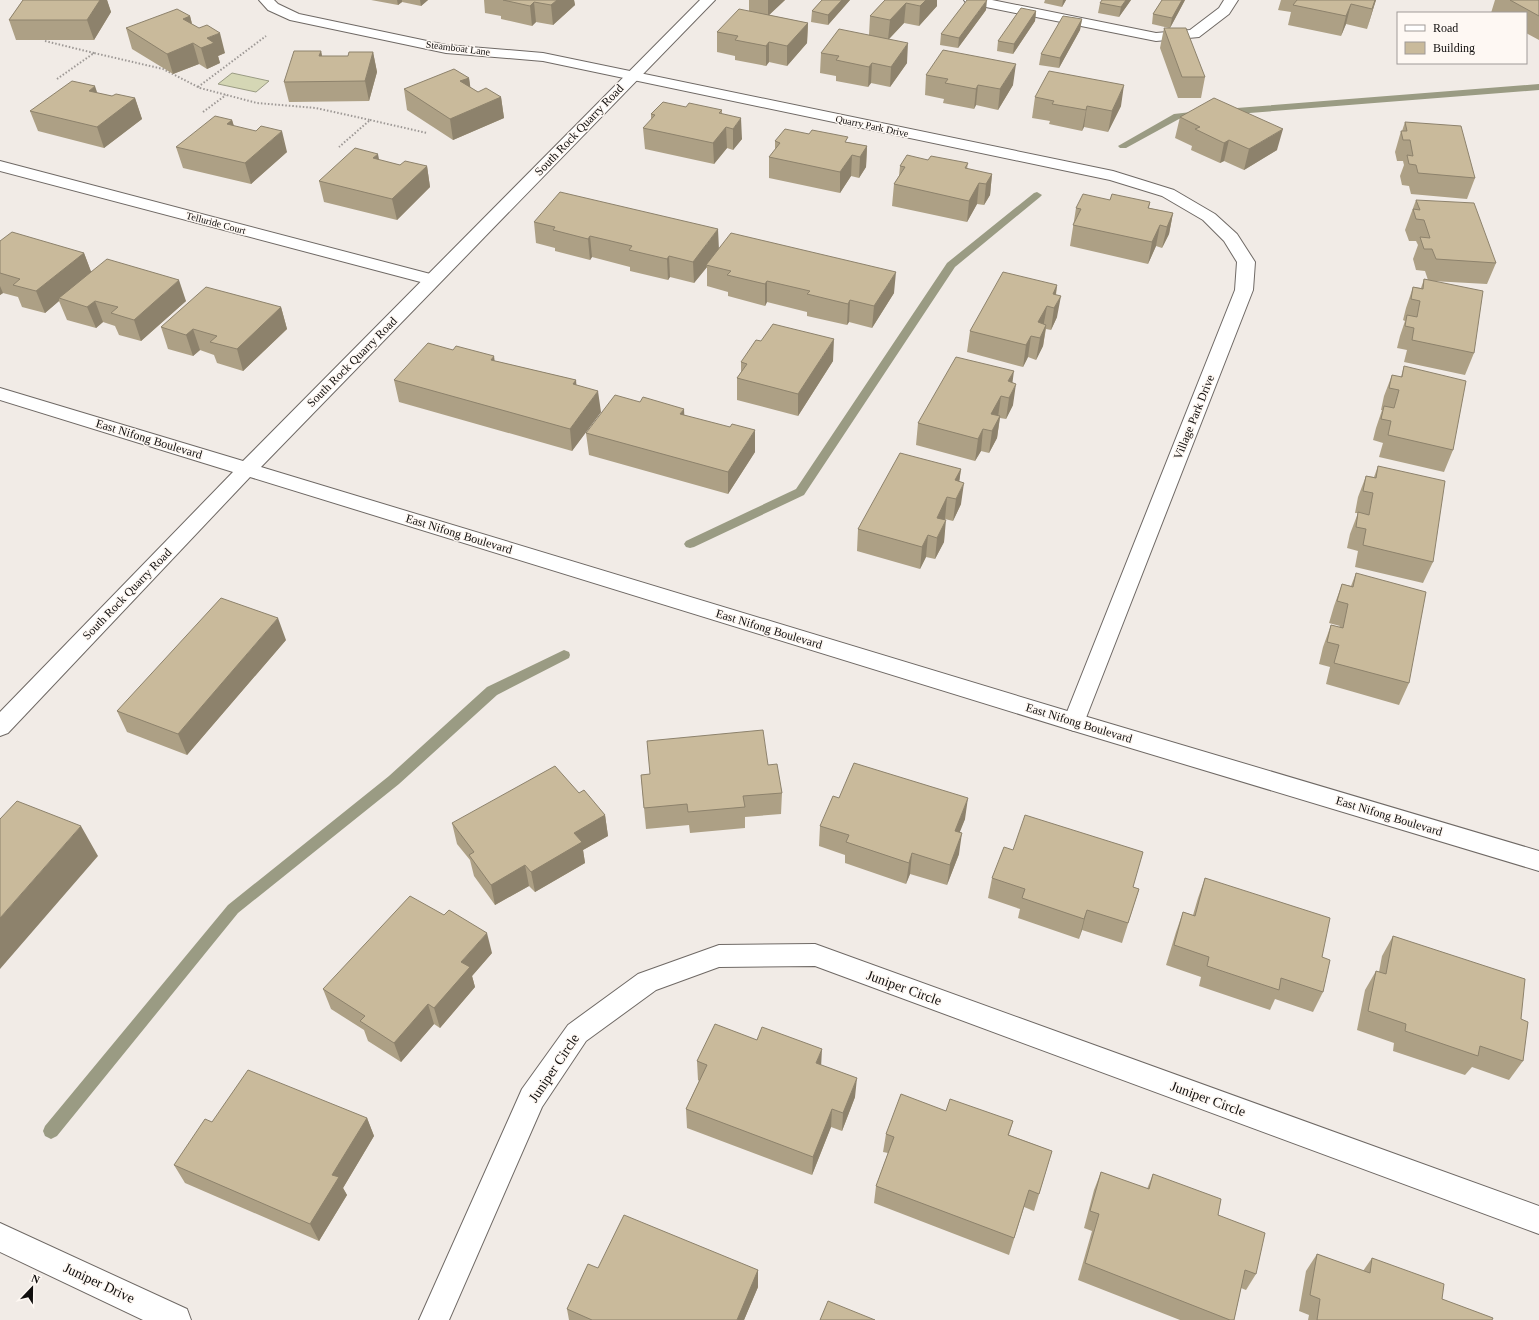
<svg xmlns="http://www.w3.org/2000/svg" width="1539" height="1320" font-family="'Times New Roman',serif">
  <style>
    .water { fill: #d5d7b5; stroke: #9a9b83 }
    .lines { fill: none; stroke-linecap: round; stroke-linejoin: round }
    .stream { fill: #9a9b83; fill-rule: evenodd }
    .minor-casing { stroke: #6f6965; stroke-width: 2 }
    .tertiary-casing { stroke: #6f6965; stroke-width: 2 }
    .path { stroke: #9d9895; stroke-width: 2; stroke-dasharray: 1.5 2; stroke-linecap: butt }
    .minor { fill: #fff; fill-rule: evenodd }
    .tertiary { fill: #fff; fill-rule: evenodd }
    .wall { fill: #ada085 }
    .shaded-wall { fill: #8d826c }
    .building { fill: #c9ba9b; stroke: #8d826c }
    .labels { text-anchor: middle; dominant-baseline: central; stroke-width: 3; stroke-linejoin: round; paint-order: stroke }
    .far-street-label { font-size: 10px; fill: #100e0d; stroke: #fef8f3 }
    .street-label { font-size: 12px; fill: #100e0d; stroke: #fef8f3 }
    .near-street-label { font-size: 14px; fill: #100e0d; stroke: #fef8f3 }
  </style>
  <rect width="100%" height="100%" fill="#f1ebe6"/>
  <path class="water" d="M232,73L269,81L256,92L218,84Z"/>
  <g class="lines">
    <path class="stream" d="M1539,84V90L1224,115L1220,112L1224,109Z
      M1200,111L1204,114L1203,116L1179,119L1126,148H1120L1118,146L1174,114Z
      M1037,192L1042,195L1040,197L955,267L804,495L694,547L690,548L686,547L684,544L686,541L796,489L947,263L1034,193Z
      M564,650L569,652L570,655L569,658L497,695L399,784L238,913L57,1136L51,1139L45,1136L43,1131L45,1126L228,905L389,776L487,687Z"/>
    <g class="minor-casing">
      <path id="minor" d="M259,0H274L278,4L299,14L446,45L543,53L1113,171L1174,190L1215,214L1237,234L1255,262L1253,290L1082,728L1074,731L1066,728L1063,722L1235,290L1237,262L1224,241L1203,220L1162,196L1110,180L543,61L446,53L290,20L268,10Z
        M964,0H992L1156,33L1190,30L1219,8L1224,0H1238L1229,14L1199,37L1156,41L966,3Z
        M0,161L438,276L441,280L438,284L432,285L0,171Z
        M815,944L1539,1206V1234L815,966L719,967L656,990L586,1041L542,1107L449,1320H419L522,1089L568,1025L638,974L719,945Z
        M0,1223L187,1309L191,1320H143L0,1252Z"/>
    </g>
    <g class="tertiary-casing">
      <path id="tertiary" d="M700,0H715L261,467L1074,713L1539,851V871L1074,731L250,477L8,733L0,736V712L233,472L0,400V388L243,461Z"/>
    </g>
    <path class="path" d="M45,41L94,53
      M57,79L94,53L163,69L200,88L257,103L316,108L370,120L339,147
      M198,87L266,36
      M203,112L226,95
      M370,120L427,133"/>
    <use href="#minor" class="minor"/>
    <use href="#tertiary" class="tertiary"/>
  </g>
  <path class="wall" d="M23,0H107L111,12L94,40H16L9,20Z
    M371,0H428L421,6L402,2L398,5Z
    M484,0H574L575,5L553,25L536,22L532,26L501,19V16L485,13Z
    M749,0H785L769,15L808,23L807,43L787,66L769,62L766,66L735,60V56L717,52V32L749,11Z
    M822,0H850L828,25L811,22L812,11Z
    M885,0H937V6L919,26L904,23L889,39L907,63L890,87L871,83L868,87L836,81V76L820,73L821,53L869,35L870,16Z
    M1045,0H1066L1062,7L1044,3Z
    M1131,0L1119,17L1098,13L1100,3Z
    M1162,0H1185L1170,28L1205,77L1201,98H1178L1160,48L1164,28H1169L1152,24L1153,14Z
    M1281,0H1376L1367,29L1346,24L1341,36L1288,25L1291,12L1278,10Z
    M1495,0H1539V40L1526,33V13H1491Z
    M986,10L958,48L940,45L941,34Z
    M1036,11L1035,21L1013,54L997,51L998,41Z
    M190,16L192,24L225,53L218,56L220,63L207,69L199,64L173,74L132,49L126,28Z
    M1082,19L1080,30L1059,68L1039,65L1041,54Z
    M321,51L322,56H348L373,52L377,72L369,101L289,102L284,82Z
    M926,75L1013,85L998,110L976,105L974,109L943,103L944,99L925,95Z
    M469,78L470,87L478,92L501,97L504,118L453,140L407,110L404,89Z
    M97,93L112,96L135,98L142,119L104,148L38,131L30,111Z
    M1035,97L1121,106L1108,132L1084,127L1082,131L1049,124L1050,121L1032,118Z
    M686,107L722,110V114L742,139L733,150L727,148L714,164L645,149L643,128L651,120V114Z
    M1180,117L1277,150L1244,170L1224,161L1220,163L1191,150L1192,146L1175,138Z
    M232,120L234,126L287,152L251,184L183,168L176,147Z
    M1405,122L1475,178L1467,199L1411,194L1409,186L1402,185L1400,176L1404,165L1403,161H1397L1395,152L1401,131H1402Z
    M775,141L847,142L867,146L866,167L859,178L851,176L840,193L769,178V157L775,150Z
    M379,160L400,165L427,166L430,187L397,220L324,202L319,181Z
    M928,160L968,163L967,169L992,174L990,195L984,205L977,204L967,222L892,206L894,184L899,176L900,166Z
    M1110,200L1150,202L1149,208L1173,213L1169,234L1162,248L1156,246L1148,264L1070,246L1076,208Z
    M1416,200L1496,263L1487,284L1432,281L1474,353L1465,375L1404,362L1407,350L1397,348L1400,336L1405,321L1403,320L1406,308L1413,287L1421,288L1424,279L1428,280L1425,271L1416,270L1413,259L1418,245L1416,241H1409L1405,230Z
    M534,222L719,249L894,293L872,328L849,322L847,325L807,316V312L767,302L765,306L728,296V292L707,286V267L694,283L670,277L668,280L630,271V267L592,257L590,260L555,251V248L536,243Z
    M0,241L84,253L91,272L186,301L141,341L119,335L115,326L103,322L96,328L67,320L59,301L45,313L22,307L18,297L3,293L0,295Z
    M1057,285L1056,295L1057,317L1051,330L1046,329L1043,346L1036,360L1028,357L1023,367L967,352L970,331Z
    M281,307L287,329L243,371L217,363L214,355L200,350L193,356L168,349L161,327Z
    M495,361L576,380V385L601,412L572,451L399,402L394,380Z
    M833,361L798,416L737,400V378L741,372V362Z
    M1404,366L1453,450L1444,472L1379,457L1383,443L1373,440L1376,428L1382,410H1381L1384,396L1392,375L1401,377Z
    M1012,382L1013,405L1006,419L1000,418L997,438L989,453L981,451L975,461L916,445L918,423Z
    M685,415L755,452L728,494L589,455L586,433Z
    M1378,466L1433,562L1423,583L1355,567L1358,551L1347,548L1350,534L1358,513H1355L1358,497L1366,476L1374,477Z
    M961,469L959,481L961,504L953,521L945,519L944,542L935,559L926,557L920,569L857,551L858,529Z
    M1356,573L1409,683L1399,705L1326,684L1330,667L1319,664L1323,647L1331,625L1339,627L1340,626L1329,623L1334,606L1342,584L1351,586Z
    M286,640L187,755L127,732L117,711Z
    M768,765L782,793L781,814L745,817V828L690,833L689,825L646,829L641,775Z
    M579,793L605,815L608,836L583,850L585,863L535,892L529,886L495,905L474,876L470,860L457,844L452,823Z
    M965,819L959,832V854L947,885L910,874L906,884L845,863V855L819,846L820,826Z
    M992,878L1133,887L1139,889L1122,943L1082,930L1079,939L1018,918L1020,909L988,898Z
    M1205,878L1322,957L1323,992L1313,1012L1275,999L1270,1010L1199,986L1201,977L1166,965L1176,932L1183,912L1193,915L1198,898Z
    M1393,936L1521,1019L1523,1061L1509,1080L1472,1067L1465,1075L1393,1051L1394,1043L1357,1030L1365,990L1376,971L1379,972L1382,956Z
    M492,953L472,976L475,987L440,1028L434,1024L401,1062L368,1041L364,1030L331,1009L323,989Z
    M697,1061L821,1065L855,1097L842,1131L831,1127L812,1175L687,1128L686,1109L699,1081L698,1080Z
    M946,1111L1013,1121L1009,1135L1052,1151L1034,1211L1024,1207L1009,1255L874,1203L876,1186L888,1153L883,1152L886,1134Z
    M367,1118L374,1136L343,1188L347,1195L319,1241L185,1183L174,1165L212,1122Z
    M1101,1172L1147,1189L1153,1174L1218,1215L1256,1274L1246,1290L1241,1288L1234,1320H1180L1078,1280L1092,1231L1084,1228L1094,1190Z
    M1317,1254L1363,1271L1372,1258L1442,1299L1492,1320H1308L1309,1315L1299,1311L1306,1271Z
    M598,1268L758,1270V1287L744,1320H569L567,1309Z"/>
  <path class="shaded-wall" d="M100,0H107L111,12L94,40L87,20Z
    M397,0H402V2L398,5Z
    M420,0H428L421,6Z
    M557,0H574L575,5L553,25L551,5Z
    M768,0H785L768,16Z
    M842,0H850L828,25V15Z
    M926,0H937V6L919,26L920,6Z
    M987,0L986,10L958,48L959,38Z
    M1063,0H1066L1062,7Z
    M1126,0H1131L1119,17L1121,7Z
    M1182,0H1185L1170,28L1172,18Z
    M1375,0H1376L1374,6L1367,29Z
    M534,2L536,22L532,26L530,6Z
    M906,3L904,23L888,40L890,20Z
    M1351,4L1346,24L1341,36L1346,16Z
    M1036,11L1035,21L1013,54L1014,44Z
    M190,16L195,36L183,19Z
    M1082,19L1080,30L1059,68L1060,58Z
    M808,23L807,43L787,66V46Z
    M220,33L225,53L218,56L220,63L207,69L201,48L207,38Z
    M769,42V62L766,66V46Z
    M193,43L199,64L173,74L167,54Z
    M908,43L907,63L890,87L891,67Z
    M321,51L325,71L319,56Z
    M373,52L377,72L369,101L365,81Z
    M872,63L871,83L868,87L869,67Z
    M1016,64L1013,85L998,110L1000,89Z
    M469,78L472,98L460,81Z
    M978,85L976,105L974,109L976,89Z
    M1124,85L1121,106L1108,132L1112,111Z
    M95,86L102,107L89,91Z
    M501,97L504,118L453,140L450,119Z
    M135,98L142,119L104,148L97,127Z
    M1087,106L1084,127L1082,131L1086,110Z
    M741,118L742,139L733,150V129Z
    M232,120L238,140L227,124Z
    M726,127L727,148L714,164L713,143Z
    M1283,129L1277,150L1244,170L1249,149Z
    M282,131L287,152L251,184L245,163Z
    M1229,140L1224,161L1220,163L1224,143Z
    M867,146L866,167L859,178L860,157Z
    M378,154L382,175L373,158Z
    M852,155L851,176L840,193V172Z
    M427,166L430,187L397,220L392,199Z
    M992,174L990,195L984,205L986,184Z
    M979,183L977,204L967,222L969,201Z
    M1173,213L1169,234L1162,248L1167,227Z
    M1160,225L1156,246L1148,264L1152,242Z
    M718,229L719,250L706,265L707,267L694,283L693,262Z
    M590,236L592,257L590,260L588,239Z
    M84,253L92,274L59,298V301L45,313L36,291Z
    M669,256L670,277L668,280L667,259Z
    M896,272L894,293L872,328L874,306Z
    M179,280L186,301L141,341L134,320Z
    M767,281V302L765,306V284Z
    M1057,285L1054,306L1053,294Z
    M0,286L3,293L0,295Z
    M1061,296L1057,317L1051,330L1054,308Z
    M850,300L849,322L847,325L848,304Z
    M95,301L103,322L96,328L87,307Z
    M1047,306L1043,328L1038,322Z
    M281,307L287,329L243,371L237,349Z
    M1046,325L1043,346L1036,360L1040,338Z
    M193,329L200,350L193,356L186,335Z
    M1031,336L1028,357L1023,367L1026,345Z
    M834,339L833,361L798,416V394Z
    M494,356L497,378L491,360Z
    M1014,371L1011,393L1008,381Z
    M576,380L578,402L573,384Z
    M1016,384L1013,405L1006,419L1009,398Z
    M598,391L601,412L572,451L570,429Z
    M1001,396L998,417L991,414Z
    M684,409L685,430L680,414Z
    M1000,416L997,438L989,453L992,431Z
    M983,429L981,451L975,461L978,439Z
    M755,430V452L728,494V472Z
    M961,469L958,491L955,480Z
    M964,483L961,504L953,521L956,499Z
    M947,497L945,519L936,537L937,518Z
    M946,520L944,542L935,559L937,538Z
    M928,535L926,557L920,569L922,547Z
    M278,618L286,640L187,755L178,734Z
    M968,798L965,819L952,852L955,831Z
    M605,815L608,836L583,850L585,863L535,892L531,872L574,833Z
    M81,826L98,856L0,969V918Z
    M962,833L959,854L947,885L950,865Z
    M912,853L910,874L906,884L909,863Z
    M525,865L529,886L495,905L491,885Z
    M1087,910L1082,930L1079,939L1084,919Z
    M487,933L492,953L472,976L475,987L440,1028L434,1008L461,962Z
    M428,1004L434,1024L401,1062L394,1043Z
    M822,1049L821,1068L816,1063Z
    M857,1078L855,1097L842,1131L843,1113Z
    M832,1109L831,1127L812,1175L813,1157Z
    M367,1118L374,1136L343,1188L347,1195L319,1241L310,1224L332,1175Z
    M758,1270V1287L744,1320H737Z"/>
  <path class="building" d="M23,0H100L87,20H9Z
    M503,0H557L551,5L534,2L530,6Z
    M822,0H842L828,15L812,11Z
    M885,0H926L920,6L906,3L890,20L870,16Z
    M967,0H987L959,38L941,34Z
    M1102,0H1126L1121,7L1100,3Z
    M1162,0H1182L1172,18L1153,14Z
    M1297,0H1375L1372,9L1351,4L1346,16L1293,5Z
    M1510,0H1539V16Z
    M1021,8L1036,11L1014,44L998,41Z
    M177,9L190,16L183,19L199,28L207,25L220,33L207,38L214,43L201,48L193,43L167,54L126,28Z
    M739,9L808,23L787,46L769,42L766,46L735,40L738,36L717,32Z
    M1063,16L1082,19L1060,58L1041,54Z
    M1164,28H1186L1205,77H1182Z
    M839,29L908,43L891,67L872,63L869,67L836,60L839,56L821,53Z
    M943,50L1016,64L1000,89L978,85L976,89L945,83L948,79L926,75Z
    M294,51H321L319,56H348L349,52H373L365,81L284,82Z
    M454,69L469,78L460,81L478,92L486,88L501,97L450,119L404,89Z
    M1049,71L1124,85L1112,111L1087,106L1086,110L1052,104L1054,101L1035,97Z
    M72,81L95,86L89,91L112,96L116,94L135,98L97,127L30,111Z
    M1214,98L1283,129L1249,149L1229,140L1224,143L1195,129L1200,127L1180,117Z
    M663,102L686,107L689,103L722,110L719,113L741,118L733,129L726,127L713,143L643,128L655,115L651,114Z
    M215,116L232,120L227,124L256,131L261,126L282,131L245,163L176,147Z
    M1405,122L1461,126L1475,178L1418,173L1416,165L1409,164L1407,155L1413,156L1410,140H1403L1401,131H1407Z
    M785,129L809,134L812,130L848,137L845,142L867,146L860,157L852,155L840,172L769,157L780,143L775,141Z
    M355,148L378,154L373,158L400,165L405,161L427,166L392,199L319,181Z
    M907,155L928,160L931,156L968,163L965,168L992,174L986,184L979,183L969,201L894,184L905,167L900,166Z
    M560,192L718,229L693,262L669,256L667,259L629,250L632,246L590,236L588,239L553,230L555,227L534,222Z
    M1083,194L1110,200L1112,194L1150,202L1148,208L1173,213L1167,227L1160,225L1152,242L1073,225L1081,209L1076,208Z
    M1416,200L1474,203L1496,263L1436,259L1432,249H1424L1420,237L1430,238L1424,220L1416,219L1413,209L1420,210Z
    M12,232L84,253L36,291L13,285L20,279L0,273V241Z
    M731,233L896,272L874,306L850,300L848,304L807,294L810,291L767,281L765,284L727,275L731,271L706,265Z
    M107,259L179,280L134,320L111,313L118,307L95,301L87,307L59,298Z
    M1003,272L1057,285L1053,294L1061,296L1054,308L1047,306L1038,322L1046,325L1040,338L1031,336L1026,345L970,331Z
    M1424,279L1483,291L1474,353L1412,340L1414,328L1405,326L1407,315L1417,317L1420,301L1411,299L1413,287L1423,289Z
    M206,287L281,307L237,349L210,342L217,336L193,329L186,335L161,327Z
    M773,324L834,339L798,394L737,378L747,364L741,362L756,340L761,341Z
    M428,343L453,350L456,346L494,356L491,360L576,380L573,384L598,391L570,429L394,380Z
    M956,357L1014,371L1008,381L1016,384L1009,398L1001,396L991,414L1000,416L992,431L983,429L978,439L918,423Z
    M1404,366L1466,381L1453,450L1388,435L1391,421L1381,419L1384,406L1394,408L1399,390L1389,388L1392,375L1402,377Z
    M615,395L640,402L643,397L684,409L680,414L730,427L732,424L755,430L728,472L586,433Z
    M900,453L961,469L955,480L964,483L956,499L947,497L937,518L946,520L937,538L928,535L922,547L858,529Z
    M1378,466L1445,481L1433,562L1363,545L1366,529L1356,527L1358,512L1369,515L1373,493L1363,491L1366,476L1376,478Z
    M1356,573L1426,592L1409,683L1334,663L1339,645L1327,642L1331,625L1343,628L1348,604L1337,601L1342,584L1353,587Z
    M221,598L278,618L178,734L117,711Z
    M763,730L768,765L777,764L782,793L743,796L745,807L688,812L687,804L644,808L641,775L650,774L647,741Z
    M854,763L968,798L955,831L962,833L950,865L912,853L909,863L846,842L849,835L820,826L833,796L839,798Z
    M555,766L579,793L584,790L605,815L574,833L582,842L531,872L525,865L491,885L469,855L474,852L452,823Z
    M17,801L81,826L0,918V819Z
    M1025,815L1143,852L1133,887L1139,889L1128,923L1087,910L1084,919L1022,898L1025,889L992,878L1004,847L1013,850Z
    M1205,878L1330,918L1322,957L1330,960L1323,992L1281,978L1279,990L1207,966L1209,957L1174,945L1183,912L1195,916Z
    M410,896L444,915L449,910L487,933L461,962L470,967L434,1008L428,1004L394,1043L360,1021L365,1016L323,989Z
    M1393,936L1525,979L1521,1019L1528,1022L1523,1061L1480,1046L1478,1056L1405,1031L1406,1024L1368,1011L1376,971L1386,974Z
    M715,1024L757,1040L762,1027L822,1049L816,1063L857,1078L843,1113L832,1109L813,1157L686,1109L707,1065L697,1061Z
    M248,1070L367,1118L332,1175L339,1177L310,1224L174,1165L205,1119L212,1122Z
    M901,1094L946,1111L950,1099L1013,1121L1008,1135L1052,1151L1039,1194L1029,1190L1014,1238L876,1186L894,1137L886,1134Z
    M1101,1172L1149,1189L1153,1174L1221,1199L1218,1215L1265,1233L1256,1274L1245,1270L1234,1320H1230L1085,1263L1099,1214L1090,1211Z
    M624,1215L758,1270L737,1320H592L567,1309L588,1264L598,1268Z
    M1317,1254L1370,1273L1372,1258L1444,1284L1442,1299L1493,1318L1492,1320H1317L1320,1299L1310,1295Z
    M828,1301L875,1320H820Z"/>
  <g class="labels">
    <g class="far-street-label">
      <text transform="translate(458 48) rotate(7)">Steamboat Lane</text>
      <text transform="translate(872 126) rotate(12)">Quarry Park Drive</text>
      <text transform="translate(216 223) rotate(15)">Telluride Court</text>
    </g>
    <g class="street-label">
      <text transform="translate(579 130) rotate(-46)">South Rock Quarry Road</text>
      <text transform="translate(352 362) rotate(-45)">South Rock Quarry Road</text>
      <text transform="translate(1194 417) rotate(-68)">Village Park Drive</text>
      <text transform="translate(149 439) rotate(17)">East Nifong Boulevard</text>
      <text transform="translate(459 534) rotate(17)">East Nifong Boulevard</text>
      <text transform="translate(127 594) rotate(-46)">South Rock Quarry Road</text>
      <text transform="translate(769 629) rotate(17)">East Nifong Boulevard</text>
      <text transform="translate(1079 723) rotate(17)">East Nifong Boulevard</text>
      <text transform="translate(1389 816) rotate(17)">East Nifong Boulevard</text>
    </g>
    <g class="near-street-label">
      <text transform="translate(904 988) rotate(20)">Juniper Circle</text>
      <text transform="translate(554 1068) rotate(-56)">Juniper Circle</text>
      <text transform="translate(1208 1099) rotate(20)">Juniper Circle</text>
      <text transform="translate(99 1283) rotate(25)">Juniper Drive</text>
    </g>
  </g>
  <rect x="1397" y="12" width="130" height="52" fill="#fef8f3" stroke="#9f9a97"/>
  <rect x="1405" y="25" width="20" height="6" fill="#ffffff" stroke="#9f9a97"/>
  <text x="1433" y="32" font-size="12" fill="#100e0d">Road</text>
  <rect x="1405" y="42" width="20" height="12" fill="#c9ba9b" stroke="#9f9a97"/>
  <text x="1433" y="52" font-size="12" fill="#100e0d">Building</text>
  <g transform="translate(32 1288) rotate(22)" stroke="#fef8f3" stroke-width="3" paint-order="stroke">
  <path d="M0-3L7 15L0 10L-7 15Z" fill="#100e0d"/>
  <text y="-6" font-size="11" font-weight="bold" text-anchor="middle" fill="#100e0d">N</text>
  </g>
</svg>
